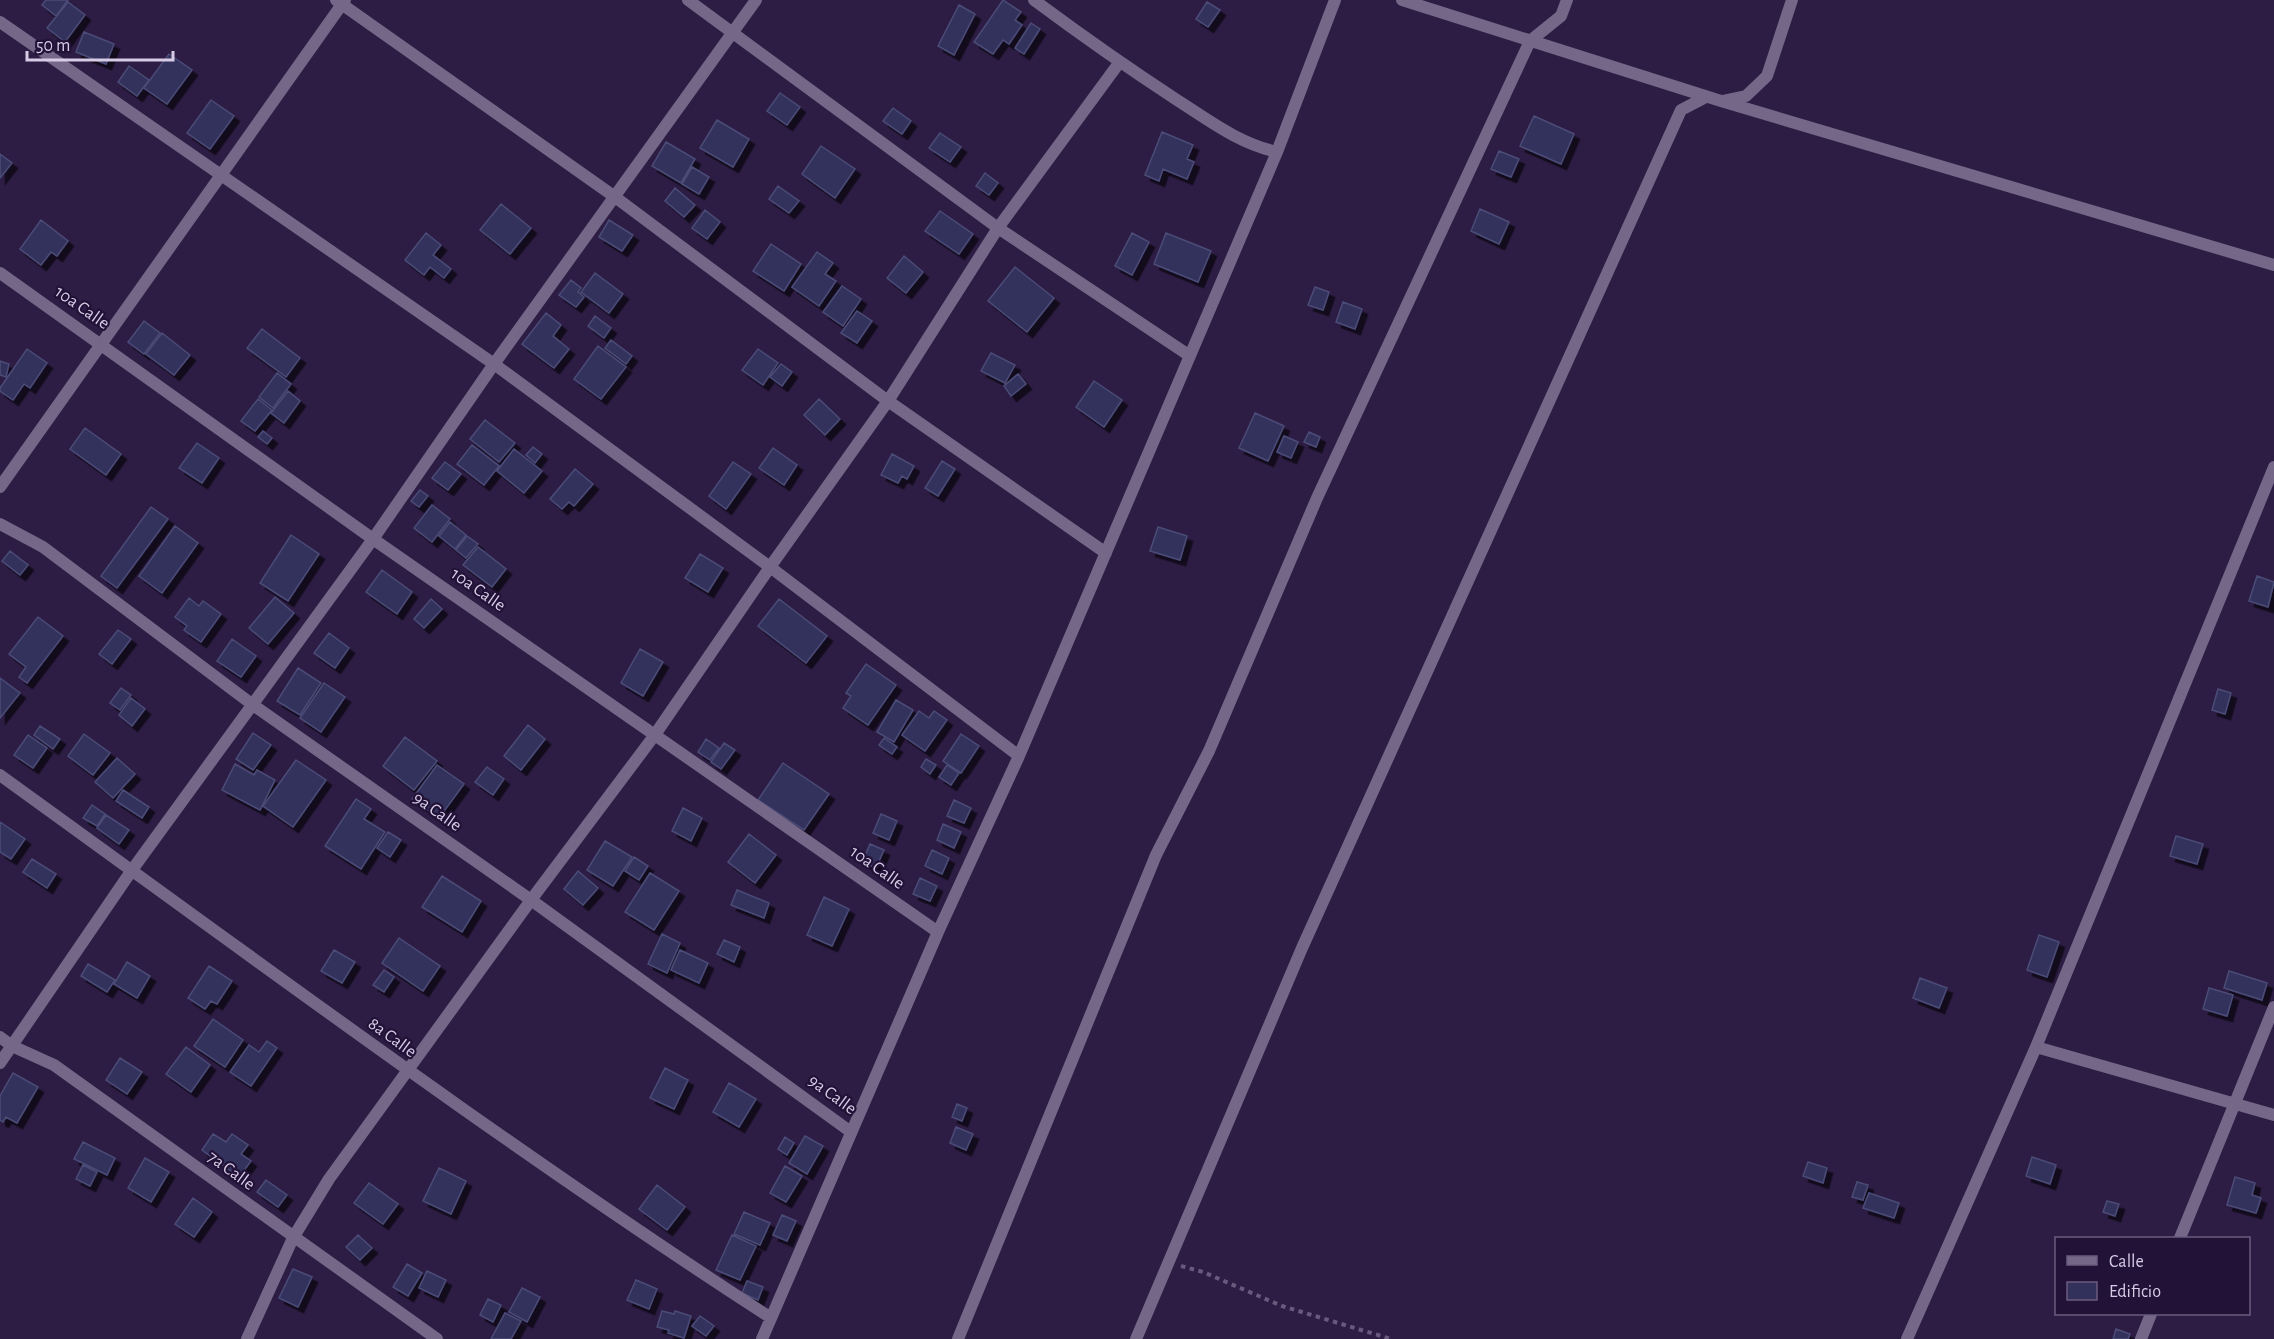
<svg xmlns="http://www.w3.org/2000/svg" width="2274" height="1339" font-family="'Alegreya Sans',sans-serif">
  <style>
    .building { fill: #32315b; stroke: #4b4c78; stroke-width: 1.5; filter: url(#shadow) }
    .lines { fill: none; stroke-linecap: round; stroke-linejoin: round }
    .path { stroke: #695a7d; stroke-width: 4; stroke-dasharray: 4.5 4.5; stroke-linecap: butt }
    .minor { stroke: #746788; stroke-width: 12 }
    .labels { text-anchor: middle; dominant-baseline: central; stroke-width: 4.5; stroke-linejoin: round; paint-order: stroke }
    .street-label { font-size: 18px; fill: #d6cce6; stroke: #231238 }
  </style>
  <defs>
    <filter id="shadow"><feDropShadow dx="5.5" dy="5.5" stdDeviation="0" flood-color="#0009"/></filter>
  </defs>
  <rect width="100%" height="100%" fill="#2d1c43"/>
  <path class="building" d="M46,0H68L56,16L42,5Z
    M1003,0L1021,12L1015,20L1022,25L1009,44L1003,40L993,54L974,42Z
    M68,2L85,15L65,42L47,28Z
    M1207,2L1220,10L1208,27L1196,19Z
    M959,5L975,14L954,55L938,46Z
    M1031,23L1040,29L1024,54L1015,48Z
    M84,32L114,44L106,64L76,52Z
    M169,54L192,70L167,104L144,88Z
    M129,66L149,80L137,96L118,82Z
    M780,93L800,107L787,125L767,111Z
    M211,100L234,116L210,149L187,133Z
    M893,108L911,121L902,134L883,121Z
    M1534,116L1574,134L1561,164L1520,146Z
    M717,120L749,139L733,167L700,148Z
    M1162,132L1193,145L1187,159L1194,162L1187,179L1163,169L1159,181L1145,175Z
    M940,133L961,147L950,162L929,148Z
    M666,142L695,159L681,183L652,166Z
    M821,146L855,169L835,198L802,174Z
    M1499,151L1519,159L1511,177L1491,169Z
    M0,154L12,163L0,178Z
    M692,167L709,177L699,194L682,184Z
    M985,173L998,183L989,195L976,186Z
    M778,186L799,201L789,213L769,199Z
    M675,188L695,205L684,217L665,201Z
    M501,204L531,228L510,254L480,230Z
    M1480,209L1509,222L1499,244L1471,231Z
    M705,210L720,222L707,239L692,228Z
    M940,211L973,234L959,254L925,231Z
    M41,220L68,241L57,256L51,252L41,265L20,249Z
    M609,220L633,235L622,251L599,237Z
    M426,233L441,245L433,255L451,269L444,278L430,267L424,275L405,260Z
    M1132,233L1149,242L1132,275L1115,266Z
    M1166,233L1211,251L1198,282L1154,264Z
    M771,244L801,264L784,291L753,271Z
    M817,252L833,263L825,274L836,281L819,306L792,287Z
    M904,256L923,272L906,293L887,278Z
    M1015,267L1054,298L1027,332L988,301Z
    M595,273L623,294L609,313L581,292Z
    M571,280L581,288L578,292L584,297L576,307L559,295Z
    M842,286L861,299L843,326L823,312Z
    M1315,287L1329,292L1323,310L1308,305Z
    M1343,302L1362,309L1355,329L1336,322Z
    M857,311L872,321L857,343L841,333Z
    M546,313L561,325L553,336L569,349L554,368L522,344Z
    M595,316L611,328L604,338L588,326Z
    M144,321L160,333L144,354L128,342Z
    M262,329L300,358L286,377L247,348Z
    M162,333L190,355L174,375L146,354Z
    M611,340L632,356L626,364L605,348Z
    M598,346L626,367L601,399L574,379Z
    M27,349L47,363L30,388L24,384L13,400L0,391V388Z
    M758,349L778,363L763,385L742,370Z
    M991,353L1015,365L1005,383L981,371Z
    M0,361L9,364L6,377L0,375Z
    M781,364L792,372L782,386L770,377Z
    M277,373L291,384L273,408L259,397Z
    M1018,374L1026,384L1011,396L1004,386Z
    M1094,381L1122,400L1104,427L1076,407Z
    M288,391L300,401L284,423L271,413Z
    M258,399L272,410L255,431L241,421Z
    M819,399L840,419L825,435L804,415Z
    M1255,413L1284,426L1268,461L1239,448Z
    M485,420L515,443L499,462L470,439Z
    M85,428L121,454L106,475L70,449Z
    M263,431L272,438L267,444L258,437Z
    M1309,432L1320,437L1316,447L1304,442Z
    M1284,436L1298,442L1291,458L1277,452Z
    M197,443L219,458L202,483L179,468Z
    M472,445L499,466L484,485L457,464Z
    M533,447L542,454L535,463L526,455Z
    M773,448L797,465L784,485L759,468Z
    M514,449L542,471L524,493L497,471Z
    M892,454L914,466L907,479L902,476L898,483L881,475Z
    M942,461L955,469L938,496L925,488Z
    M445,462L461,474L448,490L432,478Z
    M733,462L751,474L726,509L709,496Z
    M575,469L593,484L574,506L569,502L562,509L550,499Z
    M420,490L428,496L419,507L411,501Z
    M432,505L450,519L432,542L414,528Z
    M151,507L168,519L117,588L101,576Z
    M450,522L466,535L455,549L439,536Z
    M175,526L198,543L162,593L139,576Z
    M1158,527L1187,536L1180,560L1150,551Z
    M291,535L319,554L288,601L260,583Z
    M467,536L478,544L466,558L456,550Z
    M478,547L506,569L492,587L463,565Z
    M10,551L28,565L20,575L2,561Z
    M700,554L723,568L708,592L685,578Z
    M382,570L412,592L397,614L366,592Z
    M2257,576L2274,582L2268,607L2249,601Z
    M275,597L294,613L268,644L249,628Z
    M189,598L199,606L203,601L221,614L201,642L184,630L187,626L175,617Z
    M431,599L442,609L424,628L414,619Z
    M779,599L827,636L806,663L758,626Z
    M38,617L63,636L27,683L19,677L26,667L9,654Z
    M118,630L131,639L112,664L99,654Z
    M329,633L349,648L335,668L314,653Z
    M232,639L256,656L241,677L217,661Z
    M640,649L663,662L643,696L621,683Z
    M866,664L896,685L868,725L843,708L851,696L846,693Z
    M298,668L321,683L300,715L277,701Z
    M0,678L20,693L0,718Z
    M324,683L345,697L321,732L300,718Z
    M121,688L131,695L120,710L110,703Z
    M2218,689L2231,693L2225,714L2212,710Z
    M131,698L145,709L132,726L119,715Z
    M896,700L913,710L894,742L877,732Z
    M919,711L929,718L934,711L947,720L925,751L902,735Z
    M528,725L545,739L521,770L504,756Z
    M40,726L60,739L53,749L34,735Z
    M253,733L271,745L253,770L236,759Z
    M84,734L110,753L93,775L68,756Z
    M961,734L979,746L961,773L943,761Z
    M28,735L47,748L33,768L14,755Z
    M405,737L437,761L414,790L383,766Z
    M884,738L897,747L892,754L879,745Z
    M706,739L719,748L710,760L698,752Z
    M724,743L735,750L721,769L711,762Z
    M117,758L135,774L113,798L95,782Z
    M926,759L936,765L930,774L921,767Z
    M296,760L326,780L293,827L263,806Z
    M783,763L829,794L804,830L758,800Z
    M235,764L254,775L257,770L275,780L260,810L222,790Z
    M437,765L464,784L439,818L412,799Z
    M947,765L959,773L951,785L939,777Z
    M487,767L504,779L493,795L475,782Z
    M123,790L149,807L142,818L116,801Z
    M356,799L371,809L364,819L385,832L361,869L325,846Z
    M954,800L971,808L964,823L947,816Z
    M92,805L105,814L97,826L83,818Z
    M683,808L702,818L691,841L672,831Z
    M881,814L897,821L889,840L873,833Z
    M106,815L129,830L119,844L97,828Z
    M0,822L25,839L11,859L0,852Z
    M943,824L961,832L954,848L937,840Z
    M388,832L401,840L390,857L377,848Z
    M749,834L776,855L755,883L728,862Z
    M2176,836L2203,844L2197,864L2170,856Z
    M605,841L632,857L613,886L587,870Z
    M870,844L884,850L876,868L862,862Z
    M932,850L949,858L942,874L925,866Z
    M634,857L648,866L639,880L625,871Z
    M32,859L56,874L47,888L23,872Z
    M578,871L598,888L583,905L564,889Z
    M650,873L679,891L654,930L625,912Z
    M442,876L481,901L462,932L422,907Z
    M920,878L937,886L930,901L913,894Z
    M737,890L769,903L764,918L731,905Z
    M824,897L849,909L832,946L807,935Z
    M662,934L680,943L667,973L648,964Z
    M2039,935L2059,942L2047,977L2027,970Z
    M399,938L440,966L423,991L382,963Z
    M724,940L740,947L734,962L717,954Z
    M334,950L355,962L342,983L321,971Z
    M680,950L708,963L699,983L671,970Z
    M127,962L150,976L137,998L114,984Z
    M88,964L115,980L107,992L81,976Z
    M209,966L232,981L217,1004L211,1001L205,1009L188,998Z
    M384,970L394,977L384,992L373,985Z
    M2229,971L2267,983L2262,1000L2224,988Z
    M1920,978L1947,988L1939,1008L1913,998Z
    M2209,988L2233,995L2227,1016L2203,1009Z
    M213,1019L243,1040L225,1067L194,1046Z
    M267,1041L277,1048L251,1086L230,1072L249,1045L259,1052Z
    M186,1047L210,1065L191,1092L166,1074Z
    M120,1058L142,1072L127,1094L106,1080Z
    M665,1068L688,1080L674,1109L650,1098Z
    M13,1073L38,1087L17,1123L6,1117L3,1122L0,1120V1096Z
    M729,1083L756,1099L739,1127L713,1112Z
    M957,1104L967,1108L962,1121L952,1117Z
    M956,1127L973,1134L966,1150L950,1143Z
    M213,1134L226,1142L232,1134L248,1145L241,1154L251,1161L239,1177L202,1150Z
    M805,1136L823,1146L807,1174L789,1163Z
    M785,1137L794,1143L787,1155L778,1149Z
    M83,1142L115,1158L107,1175L74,1159Z
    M2032,1157L2056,1165L2050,1184L2026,1176Z
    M145,1158L169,1172L151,1202L128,1188Z
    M1808,1162L1827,1168L1823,1183L1803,1176Z
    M83,1165L97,1172L90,1186L76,1179Z
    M785,1166L802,1176L786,1202L770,1193Z
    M439,1168L466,1181L451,1214L423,1201Z
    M2235,1177L2255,1183L2252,1195L2261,1198L2256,1213L2227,1205Z
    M266,1180L287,1195L278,1207L257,1192Z
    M1857,1182L1868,1185L1863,1200L1852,1197Z
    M369,1183L398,1204L383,1224L354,1203Z
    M657,1185L685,1207L667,1230L639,1209Z
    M1869,1193L1899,1203L1894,1218L1863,1208Z
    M193,1198L212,1212L194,1237L175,1224Z
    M2107,1201L2119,1204L2115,1216L2103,1212Z
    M744,1212L770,1223L760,1245L734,1234Z
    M782,1215L796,1221L787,1241L773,1235Z
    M358,1235L372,1248L360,1260L346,1247Z
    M732,1235L756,1246L740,1280L716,1270Z
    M407,1264L422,1273L408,1296L393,1287Z
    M293,1269L312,1277L298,1307L279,1298Z
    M427,1271L446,1280L438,1297L419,1288Z
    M636,1280L657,1289L649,1309L627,1300Z
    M747,1281L763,1287L758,1300L742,1293Z
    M522,1288L540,1297L527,1322L509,1312Z
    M488,1299L501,1305L493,1322L480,1315Z
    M662,1311L674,1314L675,1311L691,1316L684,1338L668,1333L669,1330L657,1327Z
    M505,1313L521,1321L511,1339H491Z
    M700,1316L714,1326L706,1336L692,1326Z
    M2116,1329L2130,1334L2128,1339H2113Z"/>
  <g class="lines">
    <path class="path" d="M1181,1266L1203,1272L1282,1306L1391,1339"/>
    <path class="minor" d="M336,0L615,197L888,401L1106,553
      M688,0L998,228L1190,356
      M1034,0C1081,35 1128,68 1177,100C1210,121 1238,143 1277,152
      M1402,0L1721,101L2274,265
      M0,22L494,364L770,567L1019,756
      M1722,101L1746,96L1767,76L1792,0
      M0,273L373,539L938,932
      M0,487L345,0
      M0,524L43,547L253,705L531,900L851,1132
      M0,775C255,959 507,1147 771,1318
      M0,1037L12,1046L54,1065L437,1339
      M2036,1047L2274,1115
      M0,1063L132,870L373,539L494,364L756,0
      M2180,1238L2274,1007
      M247,1339L293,1238L329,1179L531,900L654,736L770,567L888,401L998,228L1119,63
      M762,1339L938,932L1019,756L1277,152L1335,0
      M958,1339L1156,855L1209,751L1317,498L1530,41L1561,16L1567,0
      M1136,1339L1302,948L1681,110L1706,97
      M1907,1339L2036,1047L2274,467
      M2141,1339L2151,1314"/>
  </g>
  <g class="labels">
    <g class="street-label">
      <text transform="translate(82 308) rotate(35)">10a Calle</text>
      <text transform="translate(478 590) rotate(35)">10a Calle</text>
      <text transform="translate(437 812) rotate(35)">9a Calle</text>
      <text transform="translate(877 868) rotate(35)">10a Calle</text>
      <text transform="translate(392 1038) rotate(36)">8a Calle</text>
      <text transform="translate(832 1095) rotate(36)">9a Calle</text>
      <text transform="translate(231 1171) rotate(36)">7a Calle</text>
    </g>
  </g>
  <rect x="2055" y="1237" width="195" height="78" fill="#231238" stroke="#6b5c7e" stroke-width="1.5"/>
  <rect x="2067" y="1256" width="30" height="9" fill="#746788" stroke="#6b5c7e" stroke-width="1.5"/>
  <text x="2109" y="1267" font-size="18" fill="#d6cce6">Calle</text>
  <rect x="2067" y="1282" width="30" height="18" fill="#32315b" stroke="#6b5c7e" stroke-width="1.5"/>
  <text x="2109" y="1297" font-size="18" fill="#d6cce6">Edificio</text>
  <path d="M27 51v9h146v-9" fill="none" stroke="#d6cce6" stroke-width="3"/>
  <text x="36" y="51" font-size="18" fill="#d6cce6" stroke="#231238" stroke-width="4.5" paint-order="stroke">50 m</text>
</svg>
